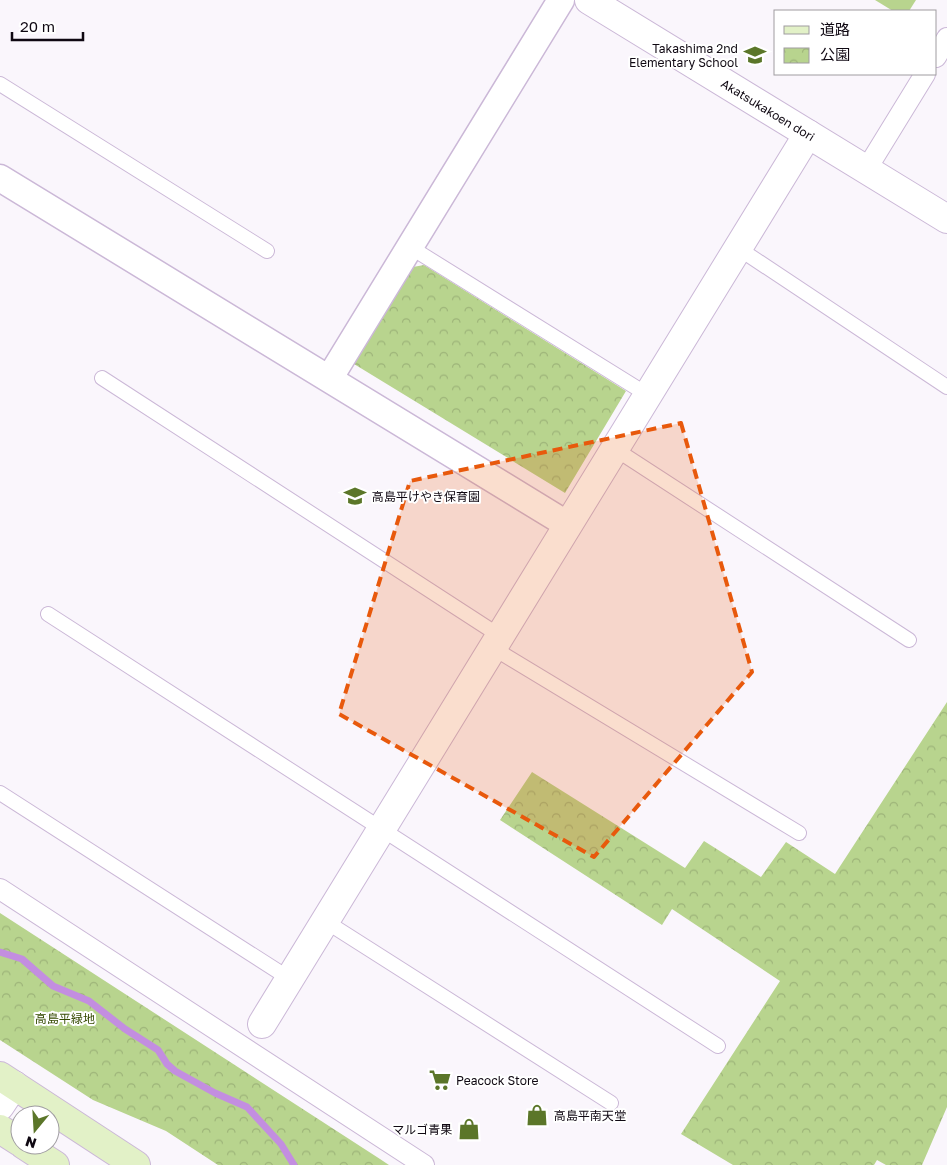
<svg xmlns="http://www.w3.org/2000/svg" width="947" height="1165" font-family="'Golos Text','Noto Sans JP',sans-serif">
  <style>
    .park { fill: url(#park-crowns) }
    .garden { fill: #b8d48e }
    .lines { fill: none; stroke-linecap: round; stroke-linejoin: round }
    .stream { stroke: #c38ee0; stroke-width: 7 }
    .service-casing { stroke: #cbb8d7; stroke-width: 16 }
    .pedestrian-casing { stroke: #cbb8d7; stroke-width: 22 }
    .minor-casing { stroke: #cbb8d7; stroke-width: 29 }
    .tertiary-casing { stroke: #cbb8d7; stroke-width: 30 }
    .secondary-casing { stroke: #cbb8d7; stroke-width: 30 }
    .service { stroke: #fff; stroke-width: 14 }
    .pedestrian { stroke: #fff; stroke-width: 20 }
    .minor { stroke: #fff; stroke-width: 26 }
    .tertiary { stroke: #fff; stroke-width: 28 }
    .secondary { stroke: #e2f1c7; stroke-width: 28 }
    .marked { fill: #e8590c; fill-opacity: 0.2; stroke: #e8590c; stroke-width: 4; stroke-dasharray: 10 6; stroke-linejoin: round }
    .labels { text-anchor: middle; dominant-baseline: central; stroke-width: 4; stroke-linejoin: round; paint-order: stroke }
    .poi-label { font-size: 12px; fill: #0f0812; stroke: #fff; text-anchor: start }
    .street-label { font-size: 12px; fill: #0f0812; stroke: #fff }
    .park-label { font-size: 12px; fill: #344900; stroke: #fff }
  </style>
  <defs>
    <pattern id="park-crowns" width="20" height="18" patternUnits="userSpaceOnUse" patternTransform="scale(1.25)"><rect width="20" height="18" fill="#b8d48e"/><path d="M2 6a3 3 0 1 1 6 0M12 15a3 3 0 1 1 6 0" fill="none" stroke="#9db479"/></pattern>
  </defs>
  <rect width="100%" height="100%" fill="#faf6fc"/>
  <path class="park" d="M424,265L626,391L565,493L354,364L413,267Z
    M947,702V1107L922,1165H886L877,1160L874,1165H733L681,1134L780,981L672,909L662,925L500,820L532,772L685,868L704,841L761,877L786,842L835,874Z
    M0,913L380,1159L389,1165H218L166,1131L93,1100L0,1040Z"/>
  <path class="garden" d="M875,0H916L909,11H893Z"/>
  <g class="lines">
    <path class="stream" d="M0,952L22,959L53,986L89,1001L125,1029L158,1050L167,1064L175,1071L215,1093L247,1107L281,1144L294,1165"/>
    <g class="service-casing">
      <path id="service" d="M0,84L267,251
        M410,247L648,395
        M738,248L947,387
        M102,378L500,636
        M615,449L909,640
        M48,614L718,1046
        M493,648L799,833
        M0,793L290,979
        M325,921L611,1103"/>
    </g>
    <g class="pedestrian-casing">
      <path id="pedestrian" d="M936,57L947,38
        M866,170L925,74
        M0,889L424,1165"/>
    </g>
    <g class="minor-casing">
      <path id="minor" d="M0,178L568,525
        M329,379L561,0"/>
    </g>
    <g class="tertiary-casing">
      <g id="tertiary">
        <path id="s1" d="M589,0L947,219"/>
        <path d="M262,1024L808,134"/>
        <path d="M0,1106L14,1085"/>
      </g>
    </g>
    <g class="secondary-casing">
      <path id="secondary" d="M0,1076L136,1165
        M0,1129L20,1142
        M24,1145L55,1165"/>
    </g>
    <use href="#service" class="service"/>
    <use href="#pedestrian" class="pedestrian"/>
    <use href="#minor" class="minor"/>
    <use href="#tertiary" class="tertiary"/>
    <use href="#secondary" class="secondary"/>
  </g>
  <path class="marked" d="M681,423L752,672L594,857L339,714L410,481Z"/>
  <defs>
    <g id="school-bare" transform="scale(1.725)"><path d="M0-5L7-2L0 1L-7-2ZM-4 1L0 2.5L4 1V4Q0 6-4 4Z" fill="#5b7629" stroke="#fff" stroke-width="2.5" paint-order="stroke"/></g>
    <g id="supermarket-bare" transform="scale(1.725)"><path d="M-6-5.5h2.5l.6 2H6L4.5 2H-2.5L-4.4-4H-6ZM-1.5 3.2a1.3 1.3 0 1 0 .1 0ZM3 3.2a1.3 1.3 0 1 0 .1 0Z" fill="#5b7629" stroke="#fff" stroke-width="2.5" paint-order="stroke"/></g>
    <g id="shop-bare" transform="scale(1.725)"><path d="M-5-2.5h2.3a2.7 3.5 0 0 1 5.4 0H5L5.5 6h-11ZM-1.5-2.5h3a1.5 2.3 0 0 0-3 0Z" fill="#5b7629" stroke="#fff" stroke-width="2.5" paint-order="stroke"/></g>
  </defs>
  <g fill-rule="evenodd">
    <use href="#school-bare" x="755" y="55"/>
    <use href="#school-bare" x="355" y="496"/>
    <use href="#supermarket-bare" x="440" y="1080"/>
    <use href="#shop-bare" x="537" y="1115"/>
    <use href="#shop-bare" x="469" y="1129"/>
  </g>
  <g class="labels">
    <g class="poi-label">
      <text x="738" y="48" text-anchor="end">Takashima 2nd<tspan x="738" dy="14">Elementary School</tspan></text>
      <text x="372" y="496">高島平けやき保育園</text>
      <text x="456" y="1080">Peacock Store</text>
      <text x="554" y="1115">高島平南天堂</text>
      <text x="452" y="1129" text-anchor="end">マルゴ青果</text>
    </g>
    <g class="street-label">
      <text stroke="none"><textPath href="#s1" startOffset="210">Akatsukakoen dori</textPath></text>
    </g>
    <g class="park-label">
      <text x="65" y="1018">高島平緑地</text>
    </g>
  </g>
  <rect x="774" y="10" width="162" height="65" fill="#ffffff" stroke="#9f9ca0"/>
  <rect x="784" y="26" width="25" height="8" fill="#e2f1c7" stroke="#9f9ca0"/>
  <text x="820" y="35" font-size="15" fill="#0f0812">道路</text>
  <rect x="784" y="48" width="25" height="15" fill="url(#park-crowns)" stroke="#9f9ca0"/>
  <text x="820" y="60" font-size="15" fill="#0f0812">公園</text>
  <g transform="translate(35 1130) rotate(198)"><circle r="24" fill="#ffffff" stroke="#9f9ca0"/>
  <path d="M0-4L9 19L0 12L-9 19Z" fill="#5b7629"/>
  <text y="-8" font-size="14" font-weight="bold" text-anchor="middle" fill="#0f0812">N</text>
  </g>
  <path d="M12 32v8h71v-8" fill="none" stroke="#0f0812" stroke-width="2.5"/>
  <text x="20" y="32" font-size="15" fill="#0f0812" stroke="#ffffff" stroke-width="4" paint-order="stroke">20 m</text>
</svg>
